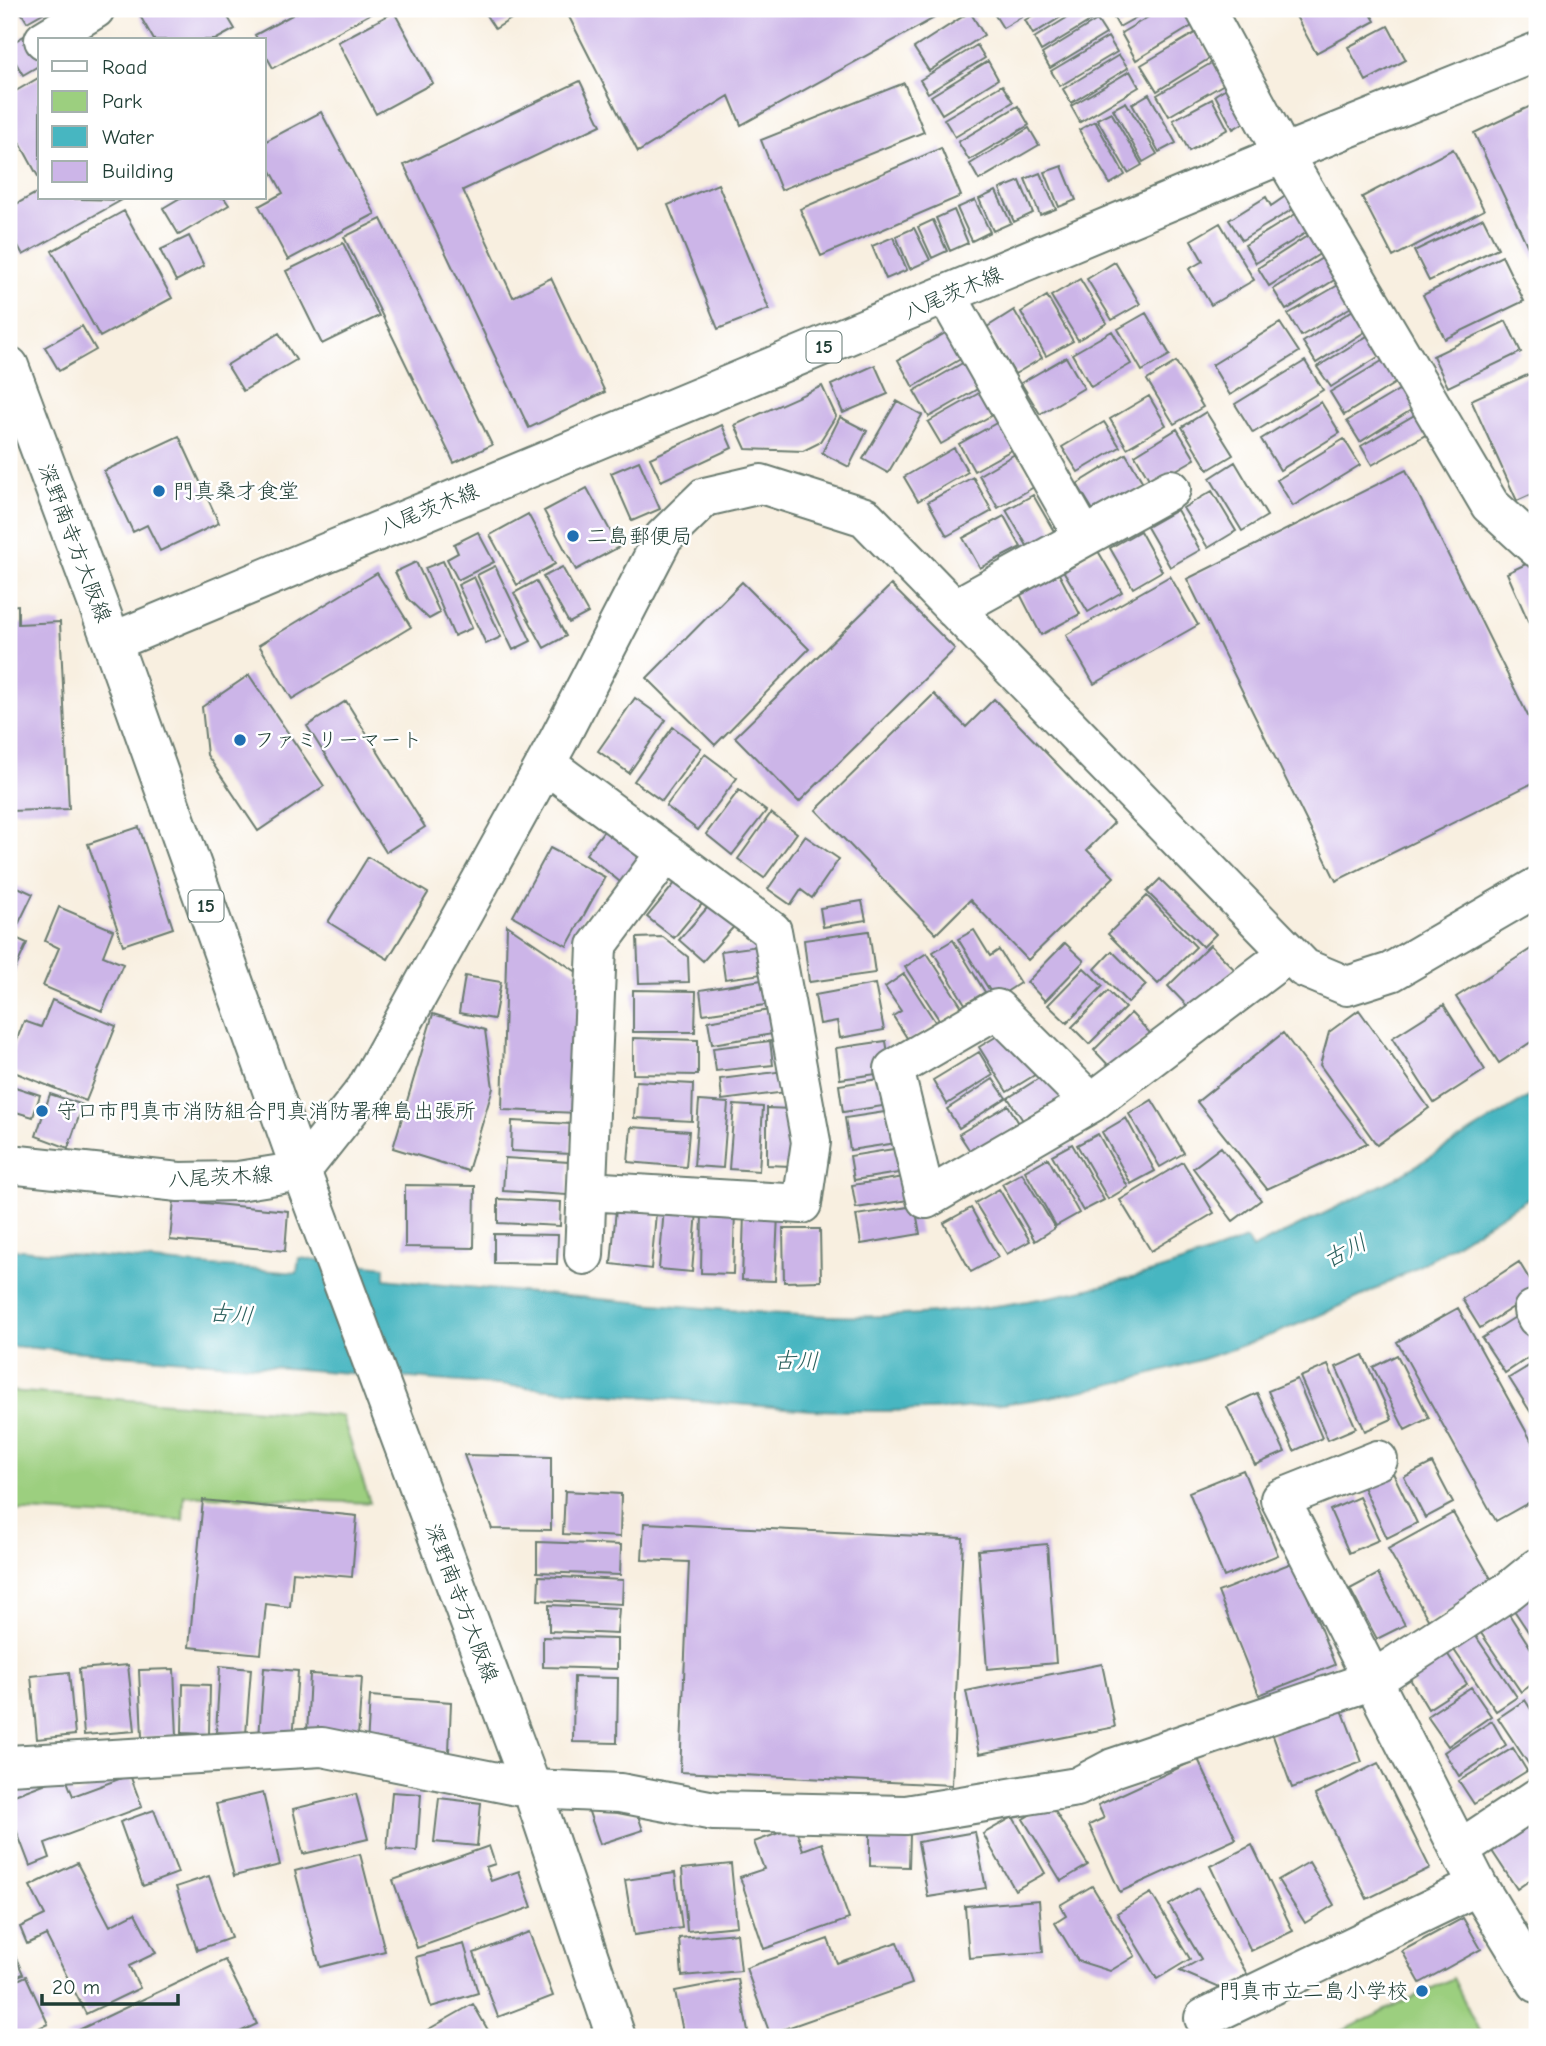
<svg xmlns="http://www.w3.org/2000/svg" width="1546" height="2046" font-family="'Comic Neue','Klee One',sans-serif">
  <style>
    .green { fill: #9ccf7f; stroke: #5e865a; stroke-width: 2 }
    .water { fill: #47b6c1; stroke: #337a7a; stroke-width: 2 }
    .building { fill: #ccb5e8 }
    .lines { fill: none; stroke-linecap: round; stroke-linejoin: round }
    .minor-casing { stroke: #6b7b70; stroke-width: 42 }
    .major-casing { stroke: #6b7b70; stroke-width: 42 }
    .minor { stroke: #fff; stroke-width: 38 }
    .major { stroke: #fff; stroke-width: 38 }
    .poi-dot { fill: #1f6fb2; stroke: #fff; stroke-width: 2.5 }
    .labels { text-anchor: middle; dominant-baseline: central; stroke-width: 5; stroke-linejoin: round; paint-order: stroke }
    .shield { fill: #fff; stroke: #627771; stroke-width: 2 }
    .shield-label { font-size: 19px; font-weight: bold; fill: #1f3d34 }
    .street-label { font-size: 21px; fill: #1f3d34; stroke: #fff }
    .poi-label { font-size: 21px; fill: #1f3d34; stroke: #fff; text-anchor: start }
    .water-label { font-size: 23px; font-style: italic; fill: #2b615e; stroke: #fff }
  </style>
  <rect width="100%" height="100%" fill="#fff"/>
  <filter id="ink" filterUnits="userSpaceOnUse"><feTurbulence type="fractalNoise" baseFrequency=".0143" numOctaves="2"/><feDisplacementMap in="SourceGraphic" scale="14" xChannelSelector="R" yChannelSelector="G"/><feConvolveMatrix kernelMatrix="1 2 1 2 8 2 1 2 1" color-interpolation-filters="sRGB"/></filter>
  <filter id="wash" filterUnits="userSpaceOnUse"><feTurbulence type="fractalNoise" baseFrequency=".00686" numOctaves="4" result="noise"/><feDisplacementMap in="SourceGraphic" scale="28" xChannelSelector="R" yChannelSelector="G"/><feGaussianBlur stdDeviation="1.57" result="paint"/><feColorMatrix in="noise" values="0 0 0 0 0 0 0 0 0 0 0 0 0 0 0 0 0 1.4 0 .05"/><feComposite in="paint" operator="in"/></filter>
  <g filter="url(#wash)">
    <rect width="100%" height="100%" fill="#f8efe0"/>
    <path class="green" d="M9,1391L342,1416L370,1503L184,1495L183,1520L9,1510Z
      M1453,1978L1482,2037H1330Z"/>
    <path class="water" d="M1537,1092V1193C1480,1227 1424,1267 1364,1295C1243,1353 1099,1397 964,1408C913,1412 862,1411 811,1410L9,1346V1249L297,1273L299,1258L385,1267V1279L431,1284C554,1294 677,1308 801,1315C946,1323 1112,1295 1246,1239L1252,1249L1394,1179Z"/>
    <g id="blocks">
      <path class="building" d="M19,9H50L27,22Z
        M136,9H223L235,29L215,40H154Z
        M303,9H379L273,68L264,52V40H258L255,35Z
        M482,9H527L495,29Z
        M565,9H929L934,18L741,125L729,96L638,152Z
        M991,9H1035L1003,28Z
        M1044,9H1074L1033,34L1025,20Z
        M1081,9H1089L1095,18L1041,51L1034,38Z
        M1113,9H1151L1119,27L1110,11Z
        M1162,9H1182L1192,26L1136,60L1121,33Z
        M1292,9H1368L1375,21L1316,53Z
        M394,12L433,83L376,114L338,42Z
        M970,12L984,35L929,71L914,48Z
        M1097,20L1106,34L1050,68L1042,54Z
        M1388,26L1406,60L1366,81L1348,47Z
        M1195,33L1210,58L1157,91L1141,65Z
        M27,34L40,55V65L23,75L9,51V45Z
        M1108,37L1117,52L1060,86L1051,71Z
        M977,45L985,58L928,93L920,80Z
        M1119,55L1128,68L1071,103L1063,89Z
        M988,61L998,79L942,114L931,96Z
        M1213,62L1226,83L1169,116L1157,95Z
        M1130,71L1139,87L1080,122L1071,106Z
        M40,77V180L9,123V95Z
        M580,81L601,125L463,190L513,297L551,278L605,392L529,428L404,165Z
        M904,83L924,132L781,190L761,140Z
        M1002,85L1013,102L955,137L944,119Z
        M1231,85L1250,119L1233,129L1215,95Z
        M1149,94L1176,143L1159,152L1132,104Z
        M1212,99L1228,129L1189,151L1173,120Z
        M1126,102L1157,154L1143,162L1113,109Z
        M1537,103V266L1474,133Z
        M1018,106L1029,125L969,160L958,142Z
        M321,112L375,214L288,260L259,206L283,193L264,158V142Z
        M1111,112L1142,165L1128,173L1097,119Z
        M1095,121L1125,175L1110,184L1079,130Z
        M1029,128L1039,145L979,180L970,164Z
        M941,148L961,196L821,256L800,209Z
        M1453,149L1484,210L1393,257L1362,197Z
        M1062,166L1076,200L1059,207L1045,172Z
        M1040,173L1056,209L1040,215L1025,179Z
        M1020,181L1033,213L1014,222L1000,189Z
        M718,184L769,309L718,329L668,205Z
        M40,191V198L122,200L23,255L9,229V208Z
        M996,191L1011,223L993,231L979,199Z
        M1290,193L1298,206L1242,240L1229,220L1266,197L1271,206Z
        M180,198H224L229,205L179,235L163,208Z
        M975,200L990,232L972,241L957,208Z
        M954,210L968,243L950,251L936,218Z
        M1302,210L1314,228L1256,263L1245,245Z
        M124,211L172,298L100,337L52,251Z
        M1483,218L1498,248L1429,281L1414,251Z
        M381,219L492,445L454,463L344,237Z
        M933,220L947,251L932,258L918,227Z
        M1220,223L1254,280L1211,305L1189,269L1203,261L1191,240Z
        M914,228L930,260L910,269L896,236Z
        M1315,231L1326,250L1269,286L1258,268Z
        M189,236L204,266L176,281L160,250Z
        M893,237L907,270L886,279L872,246Z
        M343,243L379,316L322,344L286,271Z
        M1330,253L1344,274L1286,310L1273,289Z
        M1502,256L1524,301L1445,339L1423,295Z
        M1115,262L1140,304L1112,320L1087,279Z
        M1080,279L1107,323L1078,340L1051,296Z
        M1347,280L1360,302L1301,336L1288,314Z
        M1047,296L1073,341L1046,356L1021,312Z
        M1361,305L1374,326L1316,363L1303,342Z
        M1014,310L1042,358L1015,374L987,327Z
        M1146,313L1170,355L1142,371L1118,329Z
        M1506,321L1521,352L1448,387L1433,356Z
        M1280,323L1299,352L1230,395L1212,365Z
        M82,326L96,350L59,371L45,347Z
        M1377,330L1389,350L1331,387L1317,367Z
        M949,331L964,357L913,387L898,360Z
        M1112,331L1131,364L1091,387L1072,354Z
        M279,333L296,360L243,391L227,365Z
        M1392,355L1405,377L1344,415L1330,392Z
        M1066,357L1084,388L1040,414L1021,383Z
        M966,361L981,387L929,417L914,391Z
        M1305,361L1323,390L1253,433L1235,404Z
        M1176,362L1203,407L1174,424L1147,380Z
        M875,365L888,394L843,413L831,385Z
        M1534,372L1537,379V512L1530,495L1517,501L1471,400Z
        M1407,385L1419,405L1360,442L1347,421Z
        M822,386L836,416L819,443L803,451L746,449L735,425Z
        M981,392L994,414L941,444L928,422Z
        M1149,396L1166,425L1127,448L1110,419Z
        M897,401L922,415L888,473L863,459Z
        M1321,402L1340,433L1280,470L1261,439Z
        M1425,409L1436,429L1372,465L1361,446Z
        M1206,412L1233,455L1208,470L1182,427Z
        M840,417L867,431L849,467L822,453Z
        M1000,421L1015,448L974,471L959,444Z
        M1104,422L1120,447L1078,472L1062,447Z
        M722,425L732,448L661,481L650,458Z
        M1177,429L1195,459L1152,484L1135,455Z
        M179,436L219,523L160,551L147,525L133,532L104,471Z
        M1344,439L1360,465L1293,506L1277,480Z
        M954,448L968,472L918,501L904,477Z
        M1015,454L1034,487L998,508L979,475Z
        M1126,454L1145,486L1096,515L1077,484Z
        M639,461L660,509L632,521L611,473Z
        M1235,462L1267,516L1242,531L1210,478Z
        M1406,470L1537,734V781L1336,881L1187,579Z
        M973,477L992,511L947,536L928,502Z
        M587,488L619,547L576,570L544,511Z
        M1212,491L1236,531L1208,548L1183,508Z
        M1033,495L1055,533L1029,549L1006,510Z
        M1177,510L1200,550L1170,567L1147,527Z
        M528,514L555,564L517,585L490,535Z
        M1004,516L1021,547L980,568L963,538Z
        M1140,531L1162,571L1133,588L1110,548Z
        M478,532L494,562L458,580L447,559L458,553L454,544Z
        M1098,551L1122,592L1088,612L1064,572Z
        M443,561L472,628L454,636L425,568Z
        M416,562L440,613L429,619L408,599L395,572Z
        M1528,563L1537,571V641L1507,573Z
        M495,566L531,641L513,650L477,575Z
        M562,567L588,613L569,623L543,577Z
        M1058,572L1080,614L1041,635L1019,592Z
        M377,573L411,627L292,699L259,645Z
        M1170,576L1198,625L1094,684L1066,635Z
        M474,577L501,637L486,644L458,585Z
        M536,581L566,636L544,648L514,593Z
        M742,582L809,649L715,745L647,678Z
        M891,585L955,649L799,802L735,737Z
        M18,605V624L60,622L69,809L9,811V606Z
        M249,675L324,786L258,831L207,755L202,707Z
        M934,694L966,727L994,699L1114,823L1087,850L1114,877L1028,960L970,900L936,934L816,810Z
        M635,698L666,720L629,773L598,751Z
        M346,701L425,827L386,852L307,726Z
        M673,727L701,748L662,801L634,781Z
        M705,754L737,778L698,830L666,806Z
        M739,790L766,811L732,855L706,834Z
        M771,813L797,833L764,878L738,859Z
        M139,827L173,928L123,945L88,844Z
        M606,828L646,860L625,886L586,854Z
        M805,836L839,859L812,898L801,890L791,905L768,889Z
        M550,848L605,877L567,946L513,916Z
        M368,857L428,893L388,959L328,922Z
        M680,877L707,898L674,938L647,917Z
        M1160,879L1216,934L1203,947L1147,892Z
        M9,883L33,894L17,927L9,923Z
        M1147,896L1196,947L1158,984L1108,934Z
        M714,900L738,922L703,961L679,940Z
        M862,901L866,920L823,927L820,908Z
        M59,907L113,930L103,956L123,964L102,1011L43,986L59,948L45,941Z
        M507,925L584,977L579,1113L502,1110Z
        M974,930L990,956L999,950L1020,983L995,999L958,939Z
        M869,931L875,973L809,982L804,940Z
        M9,935L27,943L9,983Z
        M663,937L688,957L689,982L639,983L637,938Z
        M953,940L985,992L965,1004L933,952Z
        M1065,943L1084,961L1045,1001L1027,982Z
        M766,945L770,973L725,979L721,951Z
        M1210,945L1234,969L1191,1010L1168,986Z
        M1537,945V1038L1499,1063L1456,997Z
        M1112,951L1146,985L1128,1003L1095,969Z
        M927,953L962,1007L940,1021L905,967Z
        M1084,968L1103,986L1067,1023L1048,1005Z
        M904,974L936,1023L909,1041L893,1016L901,1011L885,987Z
        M465,976L501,982L494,1019L459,1013Z
        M768,979L772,1004L703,1014L700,990Z
        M875,984L884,1030L840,1038L837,1021L820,1024L815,995Z
        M633,990L696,991L695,1032H633Z
        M1108,991L1125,1008L1089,1044L1072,1027Z
        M52,1000L116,1026L86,1101L9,1070V1060L24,1021L41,1027Z
        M1444,1005L1485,1070L1434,1103L1392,1038Z
        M775,1009L779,1033L712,1044L708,1021Z
        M1359,1010L1429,1108L1377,1145L1320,1065L1329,1032Z
        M1131,1013L1150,1033L1113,1070L1094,1050Z
        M433,1014L485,1030L493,1088L468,1171L393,1148Z
        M1004,1032L1038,1073L1007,1092L979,1047Z
        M1283,1033L1367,1143L1267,1189L1197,1102Z
        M633,1038L698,1040V1075L633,1074Z
        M770,1041L773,1065L716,1071L713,1048Z
        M886,1041L891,1072L840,1079L836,1048Z
        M979,1052L993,1075L947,1104L933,1080Z
        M784,1071L787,1092L722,1100L720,1079Z
        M1047,1073L1063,1097L1024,1122L1008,1098Z
        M892,1077L896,1104L843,1112L839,1085Z
        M993,1079L1006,1098L959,1128L947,1109Z
        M636,1081L693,1084L692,1121L634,1118Z
        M9,1085L40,1095L33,1117L9,1110Z
        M50,1094L83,1105L68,1148L36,1136Z
        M1152,1100L1184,1153L1160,1167L1129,1114Z
        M699,1101L728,1103L723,1168L694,1166Z
        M734,1105L763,1107L759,1171L729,1169Z
        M1008,1105L1020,1125L972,1154L959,1134Z
        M767,1108L792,1109L791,1166L767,1165Z
        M898,1110L903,1142L850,1150L845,1118Z
        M1126,1118L1155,1171L1131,1184L1102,1132Z
        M512,1121L572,1124L571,1154L511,1151Z
        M631,1127L689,1131L686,1167L628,1162Z
        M1098,1134L1128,1187L1108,1199L1077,1145Z
        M1072,1144L1104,1200L1083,1211L1052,1155Z
        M906,1147L911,1171L854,1180L850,1156Z
        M1221,1147L1261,1200L1233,1221L1193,1168Z
        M505,1158L569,1162L567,1195L503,1191Z
        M1048,1158L1079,1213L1056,1226L1025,1171Z
        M1183,1162L1214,1213L1151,1251L1120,1200Z
        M1022,1173L1055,1228L1035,1241L1002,1184Z
        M911,1176L915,1199L856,1208L852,1185Z
        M405,1185L475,1186L474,1248L405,1247Z
        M999,1189L1030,1241L1007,1254L975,1203Z
        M498,1199L561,1202L560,1226L498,1223Z
        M174,1200L288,1211L285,1251L170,1240Z
        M915,1206L920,1234L861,1244L856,1215Z
        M664,1208L697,1211L692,1272L659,1269Z
        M971,1208L998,1257L971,1272L944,1223Z
        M616,1209L656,1213L651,1269L611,1264Z
        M702,1210L735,1211L733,1274L701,1273Z
        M744,1213L778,1214L775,1281L742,1280Z
        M783,1229H820L821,1281L784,1282Z
        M494,1234L558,1235L557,1264L494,1263Z
        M1519,1262L1537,1292L1480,1328L1462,1299Z
        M1458,1308L1537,1451V1498L1496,1521L1397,1342Z
        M1517,1316L1537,1346V1352L1505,1373L1482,1338Z
        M1363,1355L1392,1419L1365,1431L1336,1367Z
        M1397,1355L1429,1418L1405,1430L1373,1367Z
        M1537,1361V1418L1535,1419L1509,1378Z
        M1328,1365L1356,1428L1328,1440L1300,1377Z
        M1297,1379L1322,1438L1294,1451L1268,1391Z
        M1257,1393L1285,1452L1255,1465L1227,1407Z
        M464,1455L551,1457V1530L492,1529Z
        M1432,1463L1453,1503L1425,1518L1404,1477Z
        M1243,1470L1278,1555L1224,1577L1189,1492Z
        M1393,1473L1417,1523L1387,1538L1363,1487Z
        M565,1491L621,1494L620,1537L563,1534Z
        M1359,1497L1379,1540L1349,1553L1330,1510Z
        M203,1500L357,1516L352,1577L293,1572L290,1607L266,1604L261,1654L189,1647Z
        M1453,1513L1494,1584L1429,1621L1388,1549Z
        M644,1523L963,1538L952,1785L680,1772L689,1562L642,1560Z
        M537,1542L621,1545L620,1575L537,1572Z
        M1047,1544L1056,1663L987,1669L978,1550Z
        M1294,1562L1335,1665L1259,1695L1218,1592Z
        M1378,1574L1405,1625L1377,1639L1350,1589Z
        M539,1576L623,1580L622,1604L538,1600Z
        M1529,1590L1537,1602V1645L1510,1604Z
        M549,1605L619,1608L617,1634L549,1631Z
        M1509,1614L1537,1658V1681L1521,1692L1481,1633Z
        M1475,1635L1517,1697L1496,1711L1454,1650Z
        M543,1637L617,1639V1669L543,1667Z
        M1445,1650L1467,1684L1428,1709L1407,1674Z
        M1102,1664L1115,1727L979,1754L966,1691Z
        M128,1665L135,1731L84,1735L79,1669Z
        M220,1666L251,1669L246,1734L216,1732Z
        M264,1668L298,1671L293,1740L259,1738Z
        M174,1669L177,1736L142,1737L139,1670Z
        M69,1672L75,1735L37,1739L31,1676Z
        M310,1674L362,1677L358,1737L307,1734Z
        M574,1677L618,1678L617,1743L573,1742Z
        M183,1684L210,1685L209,1734L182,1733Z
        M1471,1687L1491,1716L1448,1746L1427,1716Z
        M370,1696L451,1702L449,1752L367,1746Z
        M1525,1700L1537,1719V1761L1530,1766L1498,1718Z
        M1341,1707L1362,1762L1292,1788L1272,1733Z
        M1492,1721L1506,1745L1459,1776L1444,1752Z
        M1513,1748L1527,1771L1474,1804L1459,1781Z
        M1198,1759L1236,1839L1120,1892L1089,1825L1104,1818L1098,1805Z
        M1378,1763L1430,1868L1367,1899L1315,1795Z
        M130,1775L142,1807L45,1843L50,1858L30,1866L9,1811V1797L65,1776L73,1796Z
        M392,1792L421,1794L417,1851L387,1849Z
        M263,1793L280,1865L234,1876L216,1804Z
        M356,1794L368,1839L303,1854L293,1809Z
        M439,1798L481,1803L477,1846L434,1842Z
        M1050,1803L1088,1865L1061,1881L1023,1819Z
        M588,1809L637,1813L643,1830L600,1844Z
        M154,1810L178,1873L143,1886L120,1822Z
        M1013,1817L1045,1873L1015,1890L983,1834Z
        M1537,1817V1875L1517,1889L1490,1848Z
        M795,1827L803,1850L822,1843L849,1919L764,1949L740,1877L764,1869L754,1842Z
        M975,1832L986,1888L928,1897L918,1842Z
        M870,1833L910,1834L909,1867L870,1866Z
        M1252,1845L1293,1931L1251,1951L1210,1866Z
        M489,1846L495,1864L486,1867L491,1881L519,1871L532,1907L417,1948L393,1880Z
        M360,1854L385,1951L320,1967L295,1871Z
        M1309,1862L1334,1905L1305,1923L1278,1880Z
        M77,1863L110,1926L135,1913L156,1953L129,1966L140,1988L86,2014L46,1935L27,1944L20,1927L45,1915L30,1886Z
        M731,1864L737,1926L687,1931L682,1869Z
        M675,1873L682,1928L634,1935L625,1880Z
        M209,1876L231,1938L197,1950L176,1887Z
        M1092,1886L1135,1956L1110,1971L1078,1961L1055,1923L1066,1916L1060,1905Z
        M1198,1888L1247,1974L1222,1989L1180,1971L1201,1959L1169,1905Z
        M1151,1893L1190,1959L1157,1979L1117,1913Z
        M1039,1900L1043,1952L969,1958L965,1906Z
        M1463,1918L1481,1949L1420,1983L1402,1951Z
        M529,1932L553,1996L498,2017L474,1953Z
        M737,1933L741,1971L682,1976L679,1938Z
        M828,1939L837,1963L897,1942L912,1984L770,2034L746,1968Z
        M9,1942L23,1974L9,1980Z
        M464,1944L478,1993L431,2007L416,1957Z
        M225,1960L257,2024L229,2037H64Z
        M26,1976L48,2024L18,2037H10L9,1984Z
        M738,1979L749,2037H684L675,1991Z
        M473,2004L492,2037H415Z"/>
    </g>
  </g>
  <g filter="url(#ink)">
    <use href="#blocks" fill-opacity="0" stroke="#6b7b70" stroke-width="2"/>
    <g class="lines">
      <g class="minor-casing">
        <path id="minor" d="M1205,9L1283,154L1490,505L1537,548
          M44,40L95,9
          M947,296L1084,537
          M954,609L1171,489
          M546,764L772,931L811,1142L802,1204L587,1191
          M1091,1103L997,1009L894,1069L926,1199L1091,1103L1289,953
          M301,1171L366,1089L557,743L663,538L705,497L761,484L865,517L1304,968L1347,986L1391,972L1537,887
          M584,1255L597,946L666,853
          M1533,1310L1537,1318
          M1378,1460L1280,1499L1478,1886L1537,1983
          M9,1765L322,1747L532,1789L620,1793L714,1811L906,1815L1077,1787L1113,1768L1373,1680L1510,1590L1537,1568
          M1460,1849L1537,1798
          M1204,2018L1478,1886"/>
      </g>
      <g class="major-casing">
        <path id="major" d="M9,366L112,642L301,1171L532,1789L616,2037
          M112,642L1283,154L1537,52
          M9,1164L179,1182L238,1181L301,1171"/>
      </g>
      <use href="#minor" class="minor"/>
      <use href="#major" class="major"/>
    </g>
  </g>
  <g class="poi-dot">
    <circle cx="159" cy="491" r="7"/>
    <circle cx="573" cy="536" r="7"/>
    <circle cx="240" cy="740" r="7"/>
    <circle cx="42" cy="1111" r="7"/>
    <circle cx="1422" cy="1991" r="7"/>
  </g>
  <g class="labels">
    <g class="shield">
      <rect x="806.5" y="331.5" width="35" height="31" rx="5"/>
      <rect x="188.5" y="890.5" width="35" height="31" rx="5"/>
    </g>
    <g class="shield-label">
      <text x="824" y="347">15</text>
      <text x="206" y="906">15</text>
    </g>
    <g class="street-label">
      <text transform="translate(953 293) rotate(-23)">八尾茨木線</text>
      <text transform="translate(429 509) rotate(-22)">八尾茨木線</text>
      <text transform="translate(75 543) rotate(69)">深野南寺方大阪線</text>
      <text transform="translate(220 1177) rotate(-3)">八尾茨木線</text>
      <text transform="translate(462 1603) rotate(69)">深野南寺方大阪線</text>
    </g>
    <g class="poi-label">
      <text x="173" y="491">門真桑才食堂</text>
      <text x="587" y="536">二島郵便局</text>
      <text x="254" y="740">ファミリーマート</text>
      <text x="56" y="1111">守口市門真市消防組合門真消防署稗島出張所</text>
      <text x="1408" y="1991" text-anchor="end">門真市立二島小学校</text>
    </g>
    <g class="water-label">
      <text transform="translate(1345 1251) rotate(-27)">古川</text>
      <text transform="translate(231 1314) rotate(5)">古川</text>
      <text transform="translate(796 1361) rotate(1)">古川</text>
    </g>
  </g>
  <rect width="1546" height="2046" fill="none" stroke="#fff" stroke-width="35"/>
  <rect x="38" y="38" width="228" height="161" fill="#ffffff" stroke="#a5b1ae" stroke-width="2"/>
  <rect x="52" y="61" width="35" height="10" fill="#ffffff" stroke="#a5b1ae" stroke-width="2"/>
  <text x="102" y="74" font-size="21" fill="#1f3d34">Road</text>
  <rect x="52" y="91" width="35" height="21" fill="#9ccf7f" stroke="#a5b1ae" stroke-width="2"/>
  <text x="102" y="108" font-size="21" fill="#1f3d34">Park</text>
  <rect x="52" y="126" width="35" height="21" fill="#47b6c1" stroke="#a5b1ae" stroke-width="2"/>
  <text x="102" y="144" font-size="21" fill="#1f3d34">Water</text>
  <rect x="52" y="161" width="35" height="21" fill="#ccb5e8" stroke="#a5b1ae" stroke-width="2"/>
  <text x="102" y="178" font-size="21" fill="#1f3d34">Building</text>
  <path d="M42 1994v10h136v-10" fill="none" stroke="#1f3d34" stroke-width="3.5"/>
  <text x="52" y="1994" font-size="21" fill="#1f3d34" stroke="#ffffff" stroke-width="5" paint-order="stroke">20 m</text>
</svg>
